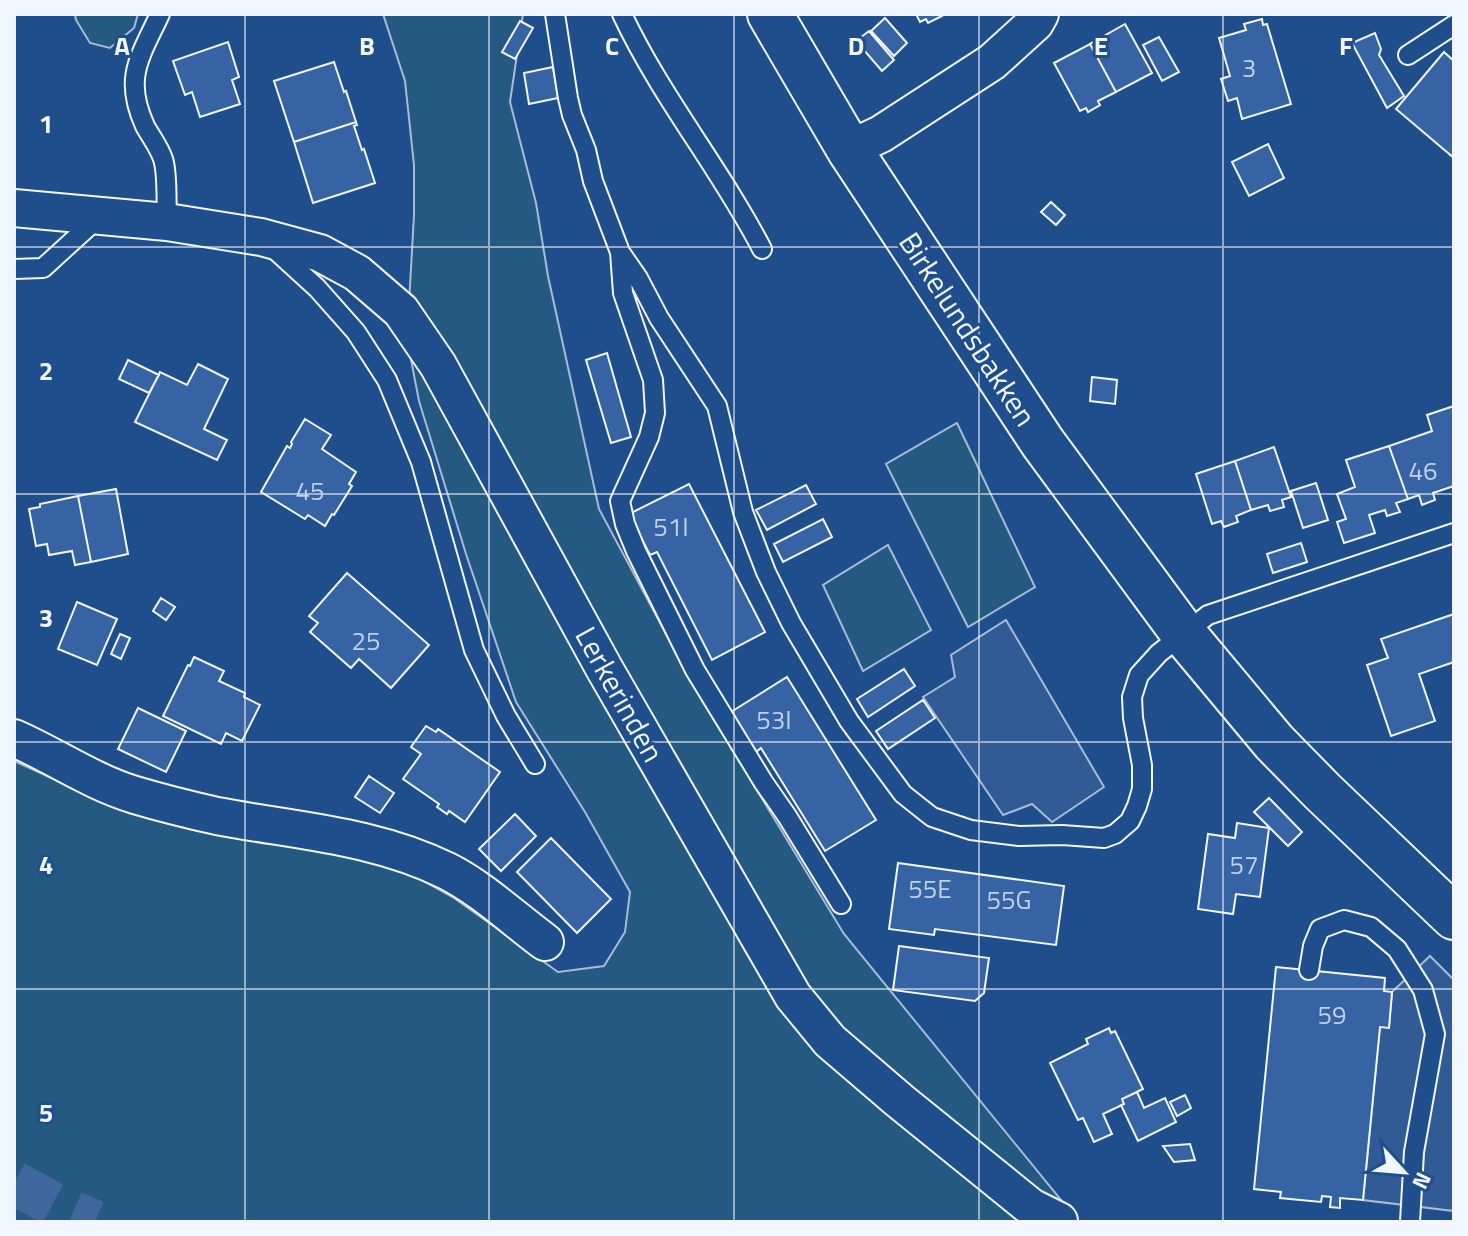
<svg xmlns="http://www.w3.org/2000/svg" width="1468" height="1236" font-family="'Titillium Web',sans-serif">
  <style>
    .green { fill: #245a82; stroke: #a8bbd7; stroke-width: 2 }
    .parking { fill: #305b95; stroke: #a8bbd7; stroke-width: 2 }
    .building { fill: #3563a3; stroke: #f2f6ff; stroke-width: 2 }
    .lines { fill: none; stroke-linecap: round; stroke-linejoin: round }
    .secondary-tunnel { stroke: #3f679d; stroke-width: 44; stroke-dasharray: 44 22; stroke-linecap: butt }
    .service-casing { stroke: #f2f6ff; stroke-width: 22 }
    .minor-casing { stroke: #f2f6ff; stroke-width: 40 }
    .primary-casing { stroke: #f2f6ff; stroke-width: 48 }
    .service { stroke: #1f4e8c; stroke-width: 18 }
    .minor { stroke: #1f4e8c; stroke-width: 36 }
    .primary { stroke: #1f4e8c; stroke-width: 44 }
    .grid { fill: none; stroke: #f2f6ff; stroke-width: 2; stroke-opacity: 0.55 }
    .labels { text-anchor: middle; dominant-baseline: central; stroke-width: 6; stroke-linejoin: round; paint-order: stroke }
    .number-label { font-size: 26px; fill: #c3d1e8 }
    .street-label { font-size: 30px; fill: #f2f6ff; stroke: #1f4e8c }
    .grid-label { font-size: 26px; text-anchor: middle; font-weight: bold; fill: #f2f6ff; stroke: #1f4e8c; stroke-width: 6; stroke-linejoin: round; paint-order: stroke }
  </style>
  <rect width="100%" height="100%" fill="#1f4e8c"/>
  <path class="green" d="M75,14H138L134,28L110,48L90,43L76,20Z
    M383,14H523L510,102L536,203L548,276L599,509L695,688L844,934L1079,1222H14V761L78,790L373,853L454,898L558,972L604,966L625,932L630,892L585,812L516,702L466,554L419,401L407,339L414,215V165L405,81Z
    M957,423L1035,587L968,627L886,464Z
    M888,545L931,630L863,671L823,585Z"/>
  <path class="parking" d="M1006,620L1104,787L1052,822L1032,804L1003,815L923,697L955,677L951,655Z
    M1430,956L1454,980V1211L1363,1200L1380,1027H1389L1392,992Z"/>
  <path class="building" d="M916,14H941L942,16L928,23L926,19L920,22Z
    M885,18L907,43L894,56L871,31Z
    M1262,19L1263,25L1267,24L1291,104L1242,119L1237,98L1228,101L1221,79L1230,76L1219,38L1246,30L1244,24Z
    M520,21L533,28L515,59L502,52Z
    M1125,24L1152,73L1116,92L1090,44Z
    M869,31L894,60L882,71L856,41Z
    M1375,33L1381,49L1379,55L1404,96L1387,108L1352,43Z
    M1159,37L1179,72L1162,81L1143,45Z
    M228,42L239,77L232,80L240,104L200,117L192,92L185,95L173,61Z
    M1090,44L1116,92L1098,101L1100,105L1088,112L1086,108L1080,111L1054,63Z
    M1444,52L1454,61V158L1396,109Z
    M334,62L344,92L346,91L356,122L294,142L274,81Z
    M553,67L558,98L529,104L524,73Z
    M356,122L357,125L354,126L362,150L364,149L375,183L313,203L294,142Z
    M1268,144L1284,178L1249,196L1232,162Z
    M1051,202L1065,215L1056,225L1041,212Z
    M607,353L631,437L611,443L586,360Z
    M128,360L159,375L149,393L119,379Z
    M198,364L228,379L204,429L227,440L217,460L135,422L160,372L187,385Z
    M1092,377L1117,380L1115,404L1090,401Z
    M1454,406V486L1433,493L1435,500L1422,505L1419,495L1408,499L1389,446L1432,431L1427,415Z
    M305,419L331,435L322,449L356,472L349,484L352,486L334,515L332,514L325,526L308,515L305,519L261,492L287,446L290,448L292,444L291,442Z
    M1389,446L1408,499L1396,503L1400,512L1387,516L1385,510L1369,515L1375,533L1344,543L1337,522L1346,519L1337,494L1355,487L1346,460Z
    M1274,447L1291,497L1282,500L1284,507L1270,511L1268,505L1251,510L1235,461Z
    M1235,461L1251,510L1236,516L1238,522L1224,527L1221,521L1212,524L1196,474Z
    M1316,483L1328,520L1303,528L1291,491Z
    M689,484L765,632L712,660L657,552L650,555L629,514Z
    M806,485L816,504L767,530L756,510Z
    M116,489L128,554L91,562L78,496Z
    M78,496L91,562L75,565L72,551L49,555L47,544L36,546L29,509L40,507V504Z
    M823,519L832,537L783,562L774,544Z
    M1301,543L1307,562L1273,573L1267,554Z
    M347,573L429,645L391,688L359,659L351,668L310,632L318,623L309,616Z
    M161,598L175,607L166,620L153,611Z
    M77,602L117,619L97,665L58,649Z
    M1454,614V662L1419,674L1435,721L1391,736L1367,665L1388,658L1381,639Z
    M120,634L130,638L121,659L111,654Z
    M194,657L224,671L219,681L245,693L244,697L260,705L242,741L226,733L221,744L163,716L188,665L190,666Z
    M904,669L915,686L868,717L857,699Z
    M787,677L876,820L825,851L761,748L756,752L731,712Z
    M923,700L935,718L888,749L876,731Z
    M138,708L186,731L166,772L118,749Z
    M426,726L436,732L438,729L500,772L465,822L449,811L447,814L437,807L439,804L403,779L421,754L411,747Z
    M369,776L394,793L380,813L355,797Z
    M1269,798L1302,832L1288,846L1254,812Z
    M515,814L536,836L501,871L479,849Z
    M1237,823L1269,828L1260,897L1236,894L1233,914L1198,909L1208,834L1235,838Z
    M551,838L611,899L577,933L517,872Z
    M898,863L1064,886L1056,945L935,929L934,935L889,929Z
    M899,946L989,958L984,993L975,1001L893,990Z
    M1276,967L1385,978L1384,991L1392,992L1389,1028L1380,1027L1363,1200L1340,1198V1208L1330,1207L1331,1197L1322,1196L1321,1202L1280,1198L1281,1192L1254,1189Z
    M1109,1028L1111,1033L1115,1031L1143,1089L1122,1099L1124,1104L1103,1114L1112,1134L1094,1142L1083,1118L1078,1120L1050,1063L1088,1044L1086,1039Z
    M1137,1092L1144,1108L1165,1098L1176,1122L1138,1141L1121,1105L1124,1104L1122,1099Z
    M1185,1095L1191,1108L1177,1116L1170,1102Z
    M1190,1144L1195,1160L1174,1162L1163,1146Z"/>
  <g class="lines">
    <path class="secondary-tunnel" d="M14,1183L57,1206L95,1222"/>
    <g class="service-casing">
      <path id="service" d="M160,14C140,57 123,78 145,126C151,137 159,147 163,159C168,173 166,206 167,222
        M555,14L568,98L572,115L586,150L593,181L620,252L623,293L653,380L655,413L649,437L620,501L625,524L636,551L695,670L764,783L787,816L841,904
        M622,14C661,97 720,168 762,249
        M1408,55L1454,25
        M272,247L317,288L356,332L387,380L421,462L474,650L506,716L535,764
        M620,252L638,278L659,318L717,406L743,512L766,572L791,623L849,721L903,794L932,817L971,830L1019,836L1062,835L1104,838L1115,834L1130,821L1137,806L1142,789V765L1133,718L1132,697L1139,675L1159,653L1208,615L1454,533
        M14,269L43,268L99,217
        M1309,970L1313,946L1320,929L1344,920L1371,927L1397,949L1423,990L1435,1034L1414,1152L1410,1222"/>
    </g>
    <g class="minor-casing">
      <path id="minor" d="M849,149L881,134L992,62L1035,23L1040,14
        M14,208L167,222L261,237L320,253L357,273L401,311L438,365L604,668L793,996L830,1041L900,1101L1031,1207L1059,1221
        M14,738C55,756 92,782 135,795C162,803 190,810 217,816C296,831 374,835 447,871C481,888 514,919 545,942"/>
    </g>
    <g class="primary-casing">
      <path id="primary" d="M770,14L849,149L1043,443L1183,633L1274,742L1322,791L1454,917"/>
    </g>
    <use href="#service" class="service"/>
    <use href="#minor" class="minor"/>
    <use href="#primary" class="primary"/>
  </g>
  <path class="grid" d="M245,14V1222M489,14V1222M734,14V1222M979,14V1222M1223,14V1222M14,247H1454M14,494H1454M14,742H1454M14,989H1454"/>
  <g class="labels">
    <g class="number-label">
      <text x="1249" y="67">3</text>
      <text x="1423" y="470">46</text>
      <text x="310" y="490">45</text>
      <text x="671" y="526">51I</text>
      <text x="366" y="640">25</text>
      <text x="774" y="719">53I</text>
      <text x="1244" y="864">57</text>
      <text x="930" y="888">55E</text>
      <text x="1009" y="899">55G</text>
      <text x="1332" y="1014">59</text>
    </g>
    <g class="street-label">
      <text transform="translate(968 329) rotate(57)">Birkelundsbakken</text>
      <text transform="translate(620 694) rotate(61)">Lerkerinden</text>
    </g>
  </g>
  <g class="grid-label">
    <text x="122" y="55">A</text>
    <text x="367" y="55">B</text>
    <text x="612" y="55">C</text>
    <text x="856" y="55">D</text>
    <text x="1101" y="55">E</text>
    <text x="1346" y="55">F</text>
    <text x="46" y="133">1</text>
    <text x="46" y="380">2</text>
    <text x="46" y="627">3</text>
    <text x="46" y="874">4</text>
    <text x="46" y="1122">5</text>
  </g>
  <rect width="1468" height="1236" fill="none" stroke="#f2f6ff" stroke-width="32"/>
  <g transform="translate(1404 1172) rotate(116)" stroke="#1f4e8c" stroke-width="6" paint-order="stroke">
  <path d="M0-6L14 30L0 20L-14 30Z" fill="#f2f6ff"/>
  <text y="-12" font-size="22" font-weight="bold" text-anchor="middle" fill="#f2f6ff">N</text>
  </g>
</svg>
